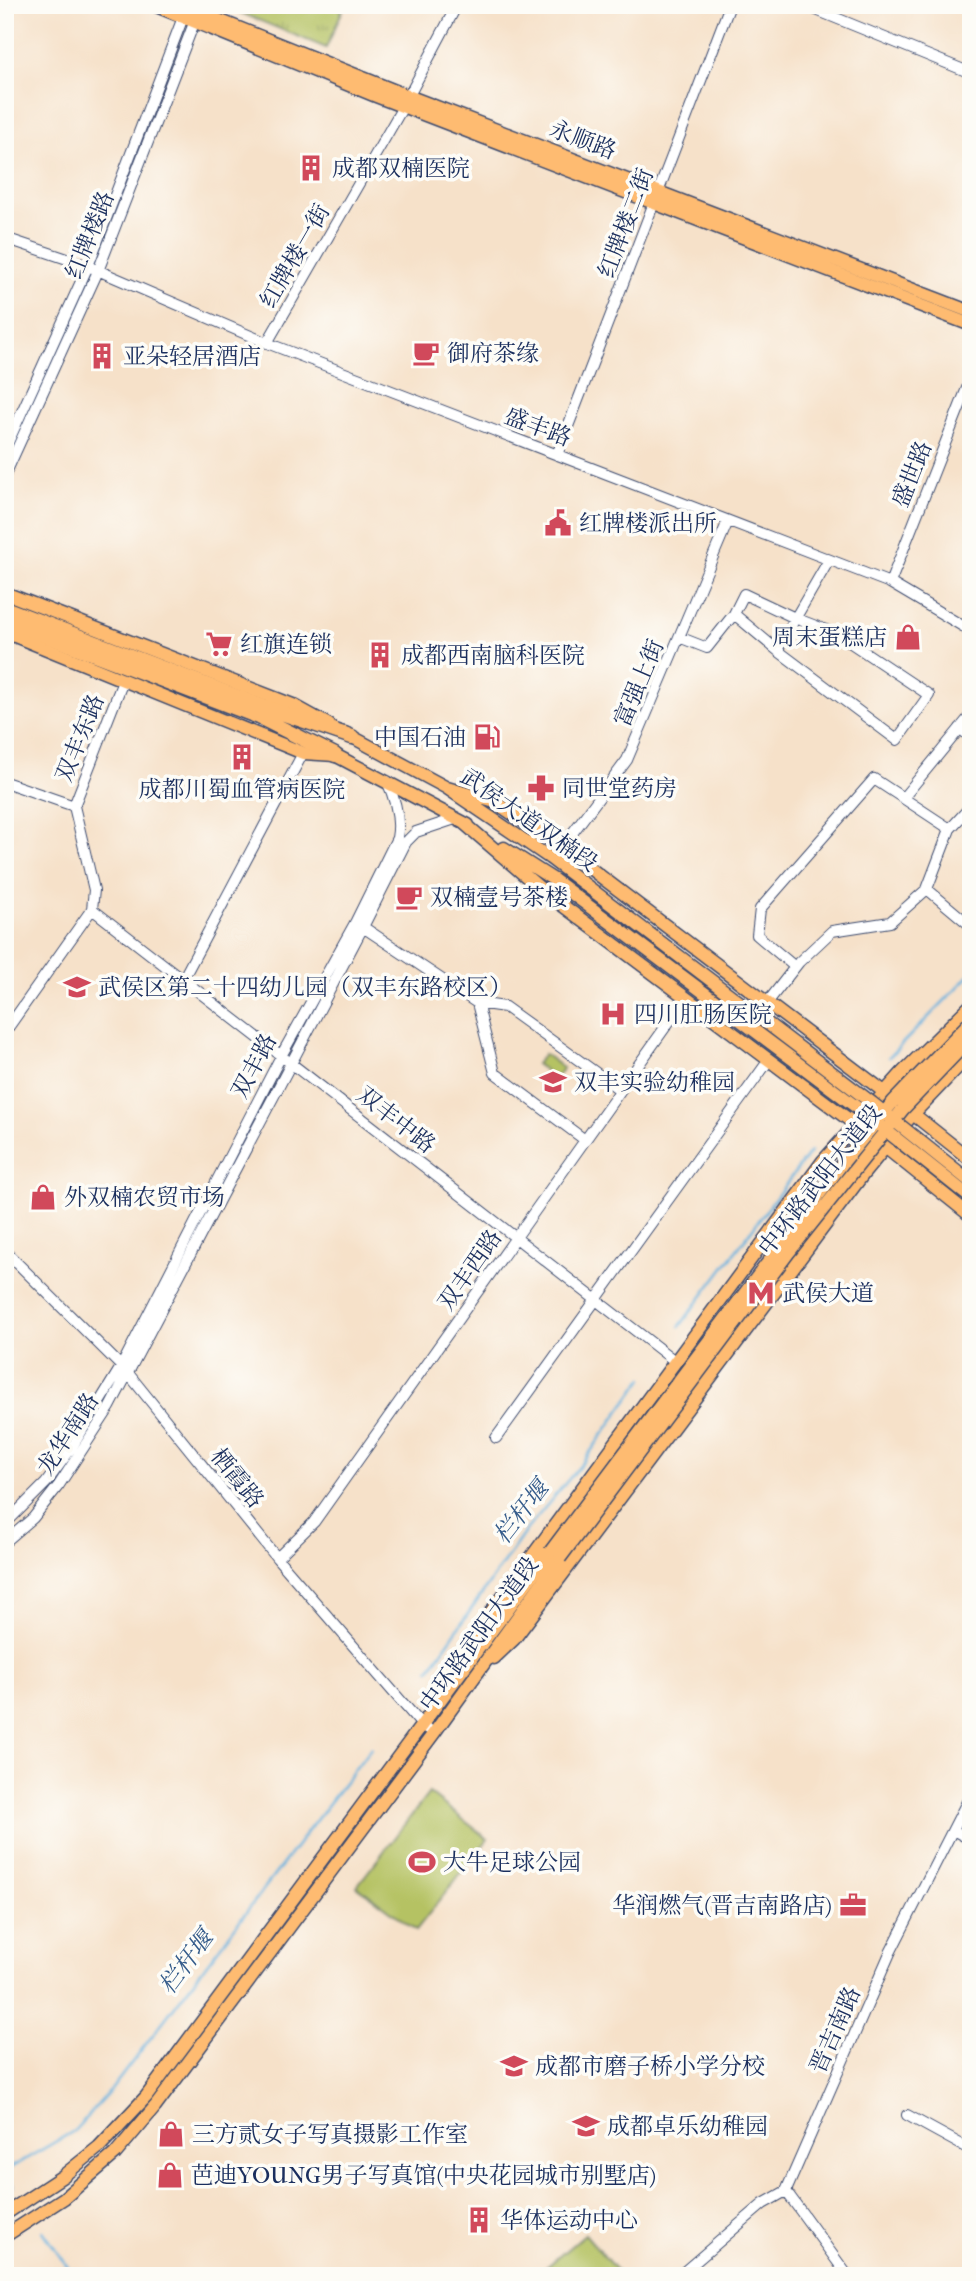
<svg xmlns="http://www.w3.org/2000/svg" width="976" height="2281" font-family="'IM FELL French Canon','Noto Serif SC',serif">
  <style>
    .park { fill: url(#park-tufts); stroke: #687861; stroke-width: 2 }
    .garden { fill: #b5c264; stroke: #687861; stroke-width: 2 }
    .lines { fill: none; stroke-linecap: round; stroke-linejoin: round }
    .stream { stroke: #65b1de; stroke-width: 2.5 }
    .minor-casing { stroke: #3c4a6e; stroke-width: 12 }
    .major-casing { stroke: #3c4a6e; stroke-width: 15 }
    .highway-casing { stroke: #3c4a6e; stroke-width: 17 }
    .minor { stroke: #fff; stroke-width: 10 }
    .major { stroke: #febb71; stroke-width: 12 }
    .highway { stroke: #febb71; stroke-width: 14 }
    .major-bridge-casing { stroke: #3c4a6e; stroke-width: 15; stroke-linecap: butt }
    .major-bridge { stroke: #febb71; stroke-width: 12 }
    .labels { text-anchor: middle; dominant-baseline: central; stroke-width: 7; stroke-linejoin: round; paint-order: stroke }
    .street-label { font-size: 23px; fill: #1b2f5e; stroke: #fdfcf7 }
    .poi-label { font-size: 23px; fill: #1b2f5e; stroke: #fdfcf7; text-anchor: start }
    .water-label { font-size: 24px; font-style: italic; fill: #355c8b; stroke: #fdfcf7 }
  </style>
  <defs>
    <pattern id="park-tufts" width="24" height="20" patternUnits="userSpaceOnUse" patternTransform="scale(1.75)"><rect width="24" height="20" fill="#b5c264"/><path d="M3 7l-1-3M5 7V3M7 7l1-3M15 17l-1-3M17 17v-4M19 17l1-3" fill="none" stroke="#929e56"/></pattern>
  </defs>
  <rect width="100%" height="100%" fill="#fdfcf7"/>
  <filter id="ink" filterUnits="userSpaceOnUse"><feTurbulence type="fractalNoise" baseFrequency=".0143" numOctaves="2"/><feDisplacementMap in="SourceGraphic" scale="14" xChannelSelector="R" yChannelSelector="G"/><feConvolveMatrix kernelMatrix="1 2 1 2 8 2 1 2 1" color-interpolation-filters="sRGB"/></filter>
  <filter id="wash" filterUnits="userSpaceOnUse"><feTurbulence type="fractalNoise" baseFrequency=".00686" numOctaves="4" result="noise"/><feDisplacementMap in="SourceGraphic" scale="28" xChannelSelector="R" yChannelSelector="G"/><feGaussianBlur stdDeviation="1.57" result="paint"/><feColorMatrix in="noise" values="0 0 0 0 0 0 0 0 0 0 0 0 0 0 0 0 0 1.4 0 .05"/><feComposite in="paint" operator="in"/></filter>
  <g filter="url(#wash)">
    <rect width="100%" height="100%" fill="#f6e1c9"/>
    <path class="park" d="M228,5H345L326,48L229,8Z"/>
    <path class="garden" d="M544,1054L563,1068L555,1078L536,1064Z
      M429,1793L488,1839L416,1930L357,1886Z
      M585,2234L621,2276H536Z"/>
    <g class="lines">
      <path class="stream" d="M889,1057L971,974
        M680,1326L810,1152
        M429,1670L527,1529L584,1461L643,1378
        M5,2171L74,2131L111,2090L371,1748
        M5,2173L13,2186
        M43,2231L74,2276"/>
    </g>
  </g>
  <g filter="url(#ink)">
    <g class="lines">
      <g class="minor-casing">
        <path id="minor" d="M804,5L971,73
          M5,238L88,266L267,343L890,583L971,631
          M267,343L404,105L457,5
          M5,449L88,266L185,12
          M557,455L730,5
          M5,475L98,271L201,5
          M890,583L971,378
          M679,637L707,648L734,614
          M777,650L734,614L744,594L795,618L839,635L929,695L897,740L777,650L829,560
          M960,728L971,738
          M5,782L74,806
          M903,798L950,829
          M562,847L627,760L728,521
          M927,889L971,926
          M92,909L676,1362
          M363,927L477,1003L495,1073L585,1140
          M795,967L757,935L760,909L874,779L903,798L971,715
          M183,979L303,753
          M477,1003L505,1007L620,1090
          M767,1003L799,962L832,931L890,922L927,889L950,829L971,806
          M5,1032L92,909L94,890L74,806L123,681
          M5,1251L127,1372L277,1558L421,1724L434,1733
          M496,1438L769,1060
          M5,1524L46,1483L72,1447L121,1367L281,1056L355,923L397,838C401,818 395,799 387,781
          M5,1542L33,1518L59,1485L110,1407L363,927L406,842L416,832L455,819
          M277,1558L314,1522L686,998
          M953,1830L971,1840
          M907,2115L971,2150
          M786,2191L890,1953L971,1794
          M786,2191L848,2276
          M5,2273L8,2276
          M679,2276L763,2204L786,2191"/>
      </g>
      <g class="major-casing">
        <path id="major" d="M154,5L376,96L971,325
          M181,5L408,96L971,312
          M5,593L293,705L329,725
          M5,632L303,753L335,755L468,825
          M345,733L447,788L550,858
          M447,788L495,802L562,847L891,1097
          M464,823L542,890L860,1128
          M504,848L554,880
          M908,1110L971,1160
          M880,1143L971,1216
          M469,1653L480,1627L823,1161L903,1072L971,1005
          M494,1658L514,1639L864,1173L912,1115L971,1053
          M5,2214L63,2176L99,2147L146,2097L550,1552
          M5,2236L64,2198L115,2154L155,2107L434,1733L560,1558"/>
      </g>
      <g class="highway-casing">
        <path id="highway" d="M5,608L264,707L352,737
          M5,620L259,717L335,755"/>
      </g>
      <use href="#minor" class="minor"/>
      <use href="#major" class="major"/>
      <use href="#highway" class="highway"/>
      <g class="major-bridge-casing">
        <path id="major-bridge" d="M550,858L872,1103L971,1182
          M554,880L859,1109L971,1198
          M550,1552L845,1160L893,1102L971,1021
          M560,1558L789,1252L903,1109L971,1038"/>
      </g>
      <use href="#major-bridge" class="major-bridge"/>
    </g>
  </g>
  <defs>
    <g id="building-bare" transform="scale(2.1)"><path d="M-4-6H4V6H1V3H-1V6H-4ZM-2.5-4.3h1.7v1.8h-1.7ZM.8-4.3h1.7v1.8H.8ZM-2.5-1h1.7V.8h-1.7ZM.8-1h1.7V.8H.8Z" fill="#d1495b" stroke="#fdfcf7" stroke-width="2.5" paint-order="stroke"/></g>
    <g id="cafe-bare" transform="scale(2.1)"><path d="M-5.5-4.5H6V0H3Q3 3.5 0 3.5H-2.5Q-5.5 3.5-5.5 0ZM3-3.2v2h1.7v-2ZM-6 4.5H4V6H-6Z" fill="#d1495b" stroke="#fdfcf7" stroke-width="2.5" paint-order="stroke"/></g>
    <g id="civic-bare" transform="scale(2.1)"><path d="M-.6-6.5H3V-4.5H.6V-3L4-1V1h2V6H-6V1h2V-1L-.6-3ZM-1.2 2.5V6h2.4V2.5Z" fill="#d1495b" stroke="#fdfcf7" stroke-width="2.5" paint-order="stroke"/></g>
    <g id="shop-bare" transform="scale(2.1)"><path d="M-5-2.5h2.3a2.7 3.5 0 0 1 5.4 0H5L5.5 6h-11ZM-1.5-2.5h3a1.5 2.3 0 0 0-3 0Z" fill="#d1495b" stroke="#fdfcf7" stroke-width="2.5" paint-order="stroke"/></g>
    <g id="supermarket-bare" transform="scale(2.1)"><path d="M-6-5.5h2.5l.6 2H6L4.5 2H-2.5L-4.4-4H-6ZM-1.5 3.2a1.3 1.3 0 1 0 .1 0ZM3 3.2a1.3 1.3 0 1 0 .1 0Z" fill="#d1495b" stroke="#fdfcf7" stroke-width="2.5" paint-order="stroke"/></g>
    <g id="fuel-bare" transform="scale(2.1)"><path d="M-5.5-6h7V0h2V4h1.3V-2.5L3-4.5l.8-.8L6-3V5H2.5V1h-1V6h-7ZM-4.2-4.7v3.2H.2V-4.7Z" fill="#d1495b" stroke="#fdfcf7" stroke-width="2.5" paint-order="stroke"/></g>
    <g id="pharmacy-bare" transform="scale(2.1)"><path d="M-2-6h4v4h4v4h-4v4h-4v-4h-4v-4h4Z" fill="#d1495b" stroke="#fdfcf7" stroke-width="2.5" paint-order="stroke"/></g>
    <g id="school-bare" transform="scale(2.1)"><path d="M0-5L7-2L0 1L-7-2ZM-4 1L0 2.5L4 1V4Q0 6-4 4Z" fill="#d1495b" stroke="#fdfcf7" stroke-width="2.5" paint-order="stroke"/></g>
    <g id="hospital-bare" transform="scale(2.1)"><path d="M-5-5h3v3.5h4V-5h3V5h-3V1.5h-4V5h-3Z" fill="#d1495b" stroke="#fdfcf7" stroke-width="2.5" paint-order="stroke"/></g>
    <g id="metro-bare" transform="scale(2.1)"><path d="M-5.5 5V-5H-3L0 0L3-5H5.5V5H3V-.5L0 4L-3-.5V5Z" fill="#d1495b" stroke="#fdfcf7" stroke-width="2.5" paint-order="stroke"/></g>
    <g id="stadium-bare" transform="scale(2.1)"><path d="M0-5a6.5 5 0 1 0 0 10a6.5 5 0 1 0 0-10ZM-3.5-1.8h7v3.6h-7Z" fill="#d1495b" stroke="#fdfcf7" stroke-width="2.5" paint-order="stroke"/></g>
    <g id="office-bare" transform="scale(2.1)"><path d="M-6-3h4V-5.5h4V-3h4V5H-6ZM-1-4.5V-3h2v-1.5ZM-6 0V1H6V0Z" fill="#d1495b" stroke="#fdfcf7" stroke-width="2.5" paint-order="stroke"/></g>
  </defs>
  <g fill-rule="evenodd">
    <use href="#building-bare" x="311" y="168"/>
    <use href="#cafe-bare" x="426" y="353"/>
    <use href="#building-bare" x="102" y="356"/>
    <use href="#civic-bare" x="558" y="523"/>
    <use href="#shop-bare" x="908" y="637"/>
    <use href="#supermarket-bare" x="219" y="644"/>
    <use href="#building-bare" x="380" y="655"/>
    <use href="#fuel-bare" x="487" y="737"/>
    <use href="#building-bare" x="242" y="757"/>
    <use href="#pharmacy-bare" x="541" y="788"/>
    <use href="#cafe-bare" x="409" y="897"/>
    <use href="#school-bare" x="77" y="987"/>
    <use href="#hospital-bare" x="613" y="1014"/>
    <use href="#school-bare" x="553" y="1082"/>
    <use href="#shop-bare" x="43" y="1197"/>
    <use href="#metro-bare" x="761" y="1293"/>
    <use href="#stadium-bare" x="422" y="1862"/>
    <use href="#office-bare" x="853" y="1905"/>
    <use href="#school-bare" x="514" y="2066"/>
    <use href="#school-bare" x="586" y="2126"/>
    <use href="#shop-bare" x="171" y="2134"/>
    <use href="#shop-bare" x="170" y="2175"/>
    <use href="#building-bare" x="479" y="2220"/>
  </g>
  <g class="labels">
    <g class="street-label">
      <text transform="translate(583 140) rotate(21)">永顺路</text>
      <text transform="translate(626 223) rotate(-69)">红牌楼二街</text>
      <text transform="translate(90 235) rotate(-68)">红牌楼路</text>
      <text transform="translate(295 256) rotate(-60)">红牌楼一街</text>
      <text transform="translate(538 427) rotate(21)">盛丰路</text>
      <text transform="translate(912 474) rotate(-68)">盛世路</text>
      <text transform="translate(639 683) rotate(-67)">富强上街</text>
      <text transform="translate(80 738) rotate(-68)">双丰东路</text>
      <text transform="translate(529 820) rotate(35)">武侯大道双楠段</text>
      <text transform="translate(254 1066) rotate(-62)">双丰路</text>
      <text transform="translate(396 1120) rotate(38)">双丰中路</text>
      <text transform="translate(820 1180) rotate(-52)">中环路武阳大道段</text>
      <text transform="translate(470 1270) rotate(-55)">双丰西路</text>
      <text transform="translate(68 1434) rotate(-57)">龙华南路</text>
      <text transform="translate(237 1478) rotate(51)">栖霞路</text>
      <text transform="translate(479 1634) rotate(-54)">中环路武阳大道段</text>
      <text transform="translate(835 2030) rotate(-66)">晋吉南路</text>
    </g>
    <g class="poi-label">
      <text x="332" y="168">成都双楠医院</text>
      <text x="447" y="353">御府茶缘</text>
      <text x="123" y="356">亚朵轻居酒店</text>
      <text x="579" y="523">红牌楼派出所</text>
      <text x="887" y="637" text-anchor="end">周末蛋糕店</text>
      <text x="240" y="644">红旗连锁</text>
      <text x="401" y="655">成都西南脑科医院</text>
      <text x="466" y="737" text-anchor="end">中国石油</text>
      <text x="562" y="788">同世堂药房</text>
      <text x="242" y="789" text-anchor="middle">成都川蜀血管病医院</text>
      <text x="430" y="897">双楠壹号茶楼</text>
      <text x="98" y="987">武侯区第二十四幼儿园（双丰东路校区）</text>
      <text x="634" y="1014">四川肛肠医院</text>
      <text x="574" y="1082">双丰实验幼稚园</text>
      <text x="64" y="1197">外双楠农贸市场</text>
      <text x="782" y="1293">武侯大道</text>
      <text x="443" y="1862">大牛足球公园</text>
      <text x="832" y="1905" text-anchor="end">华润燃气(晋吉南路店)</text>
      <text x="535" y="2066">成都市磨子桥小学分校</text>
      <text x="607" y="2126">成都卓乐幼稚园</text>
      <text x="192" y="2134">三方贰女子写真摄影工作室</text>
      <text x="191" y="2175">芭迪YOUNG男子写真馆(中央花园城市别墅店)</text>
      <text x="500" y="2220">华体运动中心</text>
    </g>
    <g class="water-label">
      <text transform="translate(521 1512) rotate(-52)">栏杆堰</text>
      <text transform="translate(186 1962) rotate(-53)">栏杆堰</text>
    </g>
  </g>
  <rect width="976" height="2281" fill="none" stroke="#fdfcf7" stroke-width="28"/>
</svg>
